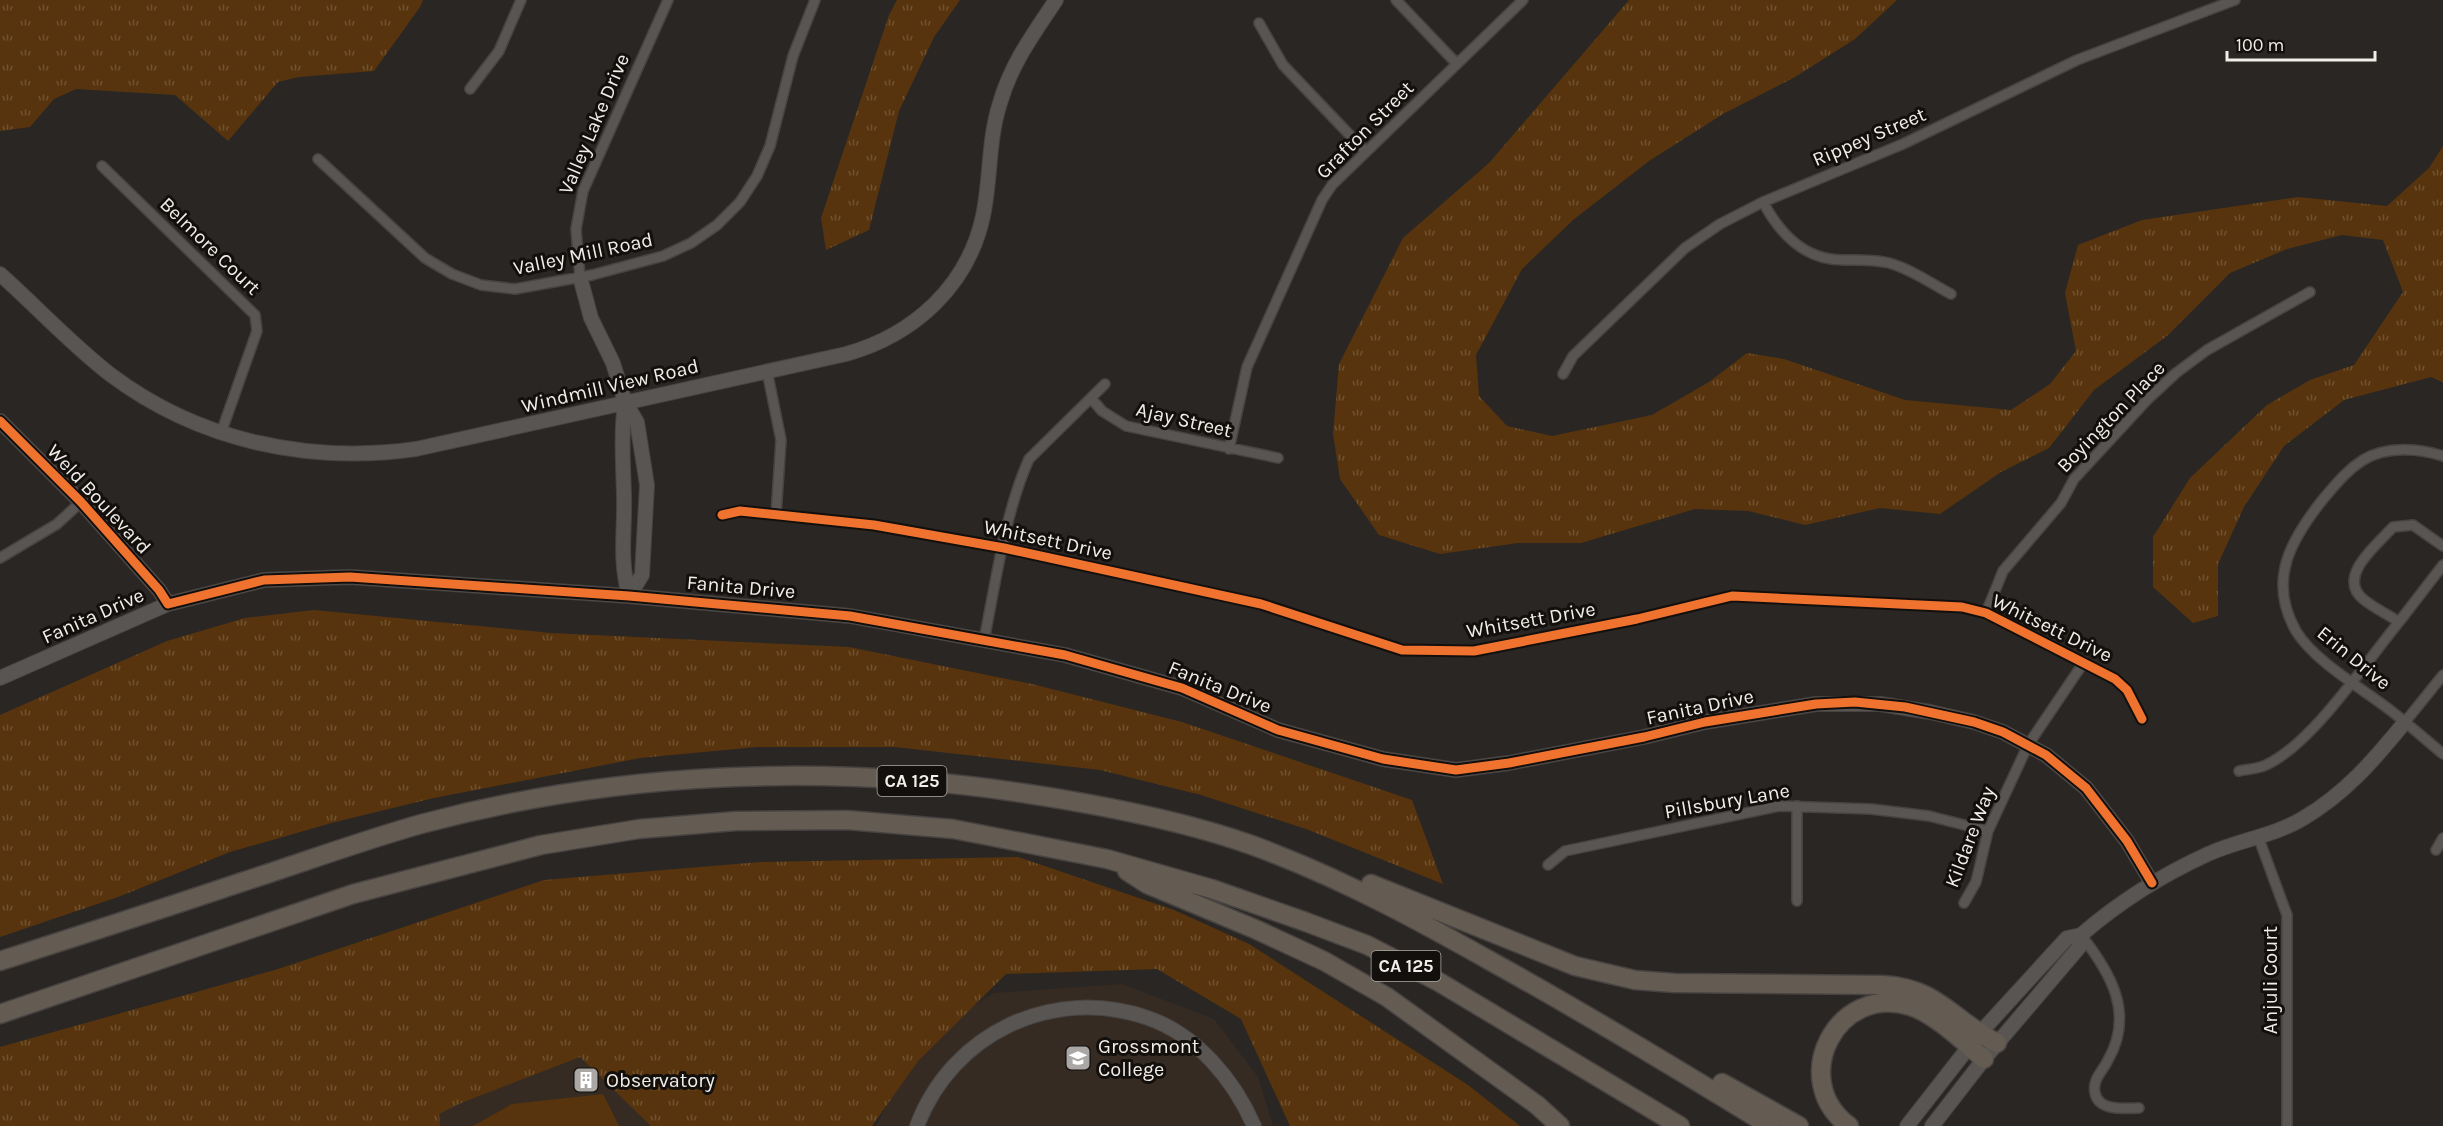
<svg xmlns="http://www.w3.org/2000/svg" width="2443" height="1126" font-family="Karla,sans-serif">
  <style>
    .built { fill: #362b22 }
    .grass { fill: url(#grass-tufts) }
    .pitch { fill: #57340d }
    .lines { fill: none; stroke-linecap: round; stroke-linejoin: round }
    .street-casing { stroke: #474341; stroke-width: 12 }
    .secondary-casing { stroke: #474341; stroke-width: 16 }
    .highway-casing { stroke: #474341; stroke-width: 21 }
    .street { stroke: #585553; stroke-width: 9 }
    .secondary { stroke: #585553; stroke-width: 14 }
    .highway { stroke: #645b53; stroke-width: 18 }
    .cycleway-casing { stroke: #120f0d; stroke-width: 13 }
    .cycleway { stroke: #ef722f; stroke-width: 9 }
    .labels { text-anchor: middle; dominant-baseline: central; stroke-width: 6; stroke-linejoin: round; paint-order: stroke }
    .shield { fill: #120f0d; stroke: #aeaaa7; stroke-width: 1.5 }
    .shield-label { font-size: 18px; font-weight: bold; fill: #f1ede9 }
    .street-label { font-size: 20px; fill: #f1ede9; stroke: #120f0d }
    .poi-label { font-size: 20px; fill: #f1ede9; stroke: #120f0d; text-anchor: start }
  </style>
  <defs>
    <pattern id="grass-tufts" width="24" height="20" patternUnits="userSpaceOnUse" patternTransform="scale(1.5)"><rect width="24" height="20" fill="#57340d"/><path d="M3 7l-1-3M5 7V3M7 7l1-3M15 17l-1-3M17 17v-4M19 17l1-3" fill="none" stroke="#705230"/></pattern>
  </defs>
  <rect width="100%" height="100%" fill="#2a2623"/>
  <path class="built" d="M1122,984L1214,1019L1258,1077L1273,1126H876L922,1038L994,993Z
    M580,1057L665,1126H437V1098Z"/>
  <path class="grass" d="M0,0H423L420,7L374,71L299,77L278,82L228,141L175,95L76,89L54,99L30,127L0,131Z
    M897,0H960L934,37L899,111L869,230L826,250L821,218L889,15Z
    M1629,0H1897L1855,39L1795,77L1723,114L1649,161L1573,220L1522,269L1476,355L1479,396L1507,426L1552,436L1652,415L1709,382L1747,353L1784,359L1905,400L2011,410L2050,384L2076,351L2065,293L2078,245L2142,220L2298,197L2387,206L2429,168L2443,146V382L2431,377L2344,400L2284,446L2244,507L2218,564V616L2193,623L2153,587V537L2190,478L2267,405L2310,380L2354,365L2403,292L2383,240L2342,235L2287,249L2230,273L2167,336L2094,390L2049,448L2001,472L1940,514L1880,508L1805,525L1748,511L1695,509L1581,543H1518L1440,554L1379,535L1340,479L1333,434L1339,364L1403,238L1489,163Z
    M314,610L551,633L849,647L1032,684L1182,722L1412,800L1443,884L1306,829L1201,795L1100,770L895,747H757L640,758L434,798L335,822L230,852L118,897L0,937V715L167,641L245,618Z
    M1018,857L1174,910L1249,944L1468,1085L1520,1126H1290L1241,1019L1157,969L1006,974L918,1061L872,1126H651L580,1057L461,1103L439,1114L440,1126H0V1047L278,969L544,880L760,862Z"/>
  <path class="pitch" d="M603,1094L619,1126H473L512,1104Z"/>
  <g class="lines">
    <g class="street-casing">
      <path id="street" d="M1396,0L1457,64
        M1259,23L1283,65L1366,152
        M470,89L499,51L521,0
        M318,159L425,258L452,274L481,285L515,289L592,275L663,256L691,243L717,225L740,202L757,176L770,146L793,56L815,0
        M102,166L255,315L257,331L221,433
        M1763,202C1780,234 1804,260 1843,260C1859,260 1873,259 1889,263C1911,269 1930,283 1951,294
        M580,277L576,229L583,191L668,0
        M767,371L781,440L776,515
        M1563,374L1573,356L1685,248L1720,224L1763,202L1903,144L2077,60L2235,0
        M1091,398L1102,411L1126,426L1278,458
        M1229,449L1247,367L1322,200L1332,185L1523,0
        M2443,456C2418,448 2386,446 2363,460C2347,470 2336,484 2324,498C2291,539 2267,580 2296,631C2314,661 2363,689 2390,710C2408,724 2425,739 2443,754
        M722,515L740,511L874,525L1004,548L1261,604L1402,650L1474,651L1637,619L1732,596L1962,607L1986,613L2115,679L2127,690L2142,719
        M2443,546L2413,525L2393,527C2378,544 2336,576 2363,599C2374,608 2387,614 2399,622L2443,565
        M0,558L57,524L81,502
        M1986,613L2003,571L2061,503L2074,479L2148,399L2176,373L2207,350L2310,292
        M984,640C996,582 1005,512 1029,459L1105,384
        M2405,722L2443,675
        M2239,771C2247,769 2258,769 2266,765C2312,744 2366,662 2399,622
        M1797,806V901
        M2259,839L2287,915V1126
        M2436,850L2443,838
        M1548,865L1565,851L1779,806L1871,809L1929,816L1988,831
        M1964,903L1976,882L1988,831L2028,745L2084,662
        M2081,935C2110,972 2135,1013 2108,1060C2103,1071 2092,1079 2095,1093C2099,1112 2125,1108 2139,1108"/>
    </g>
    <g class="secondary-casing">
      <path id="secondary" d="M0,274C37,307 72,345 111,375C199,441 308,464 416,449L846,354C914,335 968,286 983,216C991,178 988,140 1000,103C1011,64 1034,33 1056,0
        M580,277L591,318L613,363L625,402L637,422L647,485L642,575L629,596
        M625,402C621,434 623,463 624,495C625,534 619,556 629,596
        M0,421L81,502L159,590L168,604
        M0,678L168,604L264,580L350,577L629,596L850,616L1065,655L1182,688L1278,730L1383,759L1456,770L1509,763L1644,737L1705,722L1816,704H1880L1930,712L1974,722L2003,732L2046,755L2086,788L2127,841L2152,883
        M917,1126C952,1033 1053,985 1148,1018C1197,1035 1234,1080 1254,1126
        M1907,1126L1979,1034L2067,938L2081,935C2119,902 2162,875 2208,854C2239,840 2273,836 2302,819C2345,794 2374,760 2405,722
        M1932,1126L1984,1059L2081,945V935"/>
    </g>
    <g class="highway-casing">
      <path id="highway" d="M1127,871L1147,884L1255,929L1324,961L1387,997L1537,1105L1560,1126
        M1371,884L1575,966L1635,980L1674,983L1883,985C1938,988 1952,1020 1997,1043
        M0,961C81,935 162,909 242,882C301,863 361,841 421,824C619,771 827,763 1029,794C1107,806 1202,824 1275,854C1352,884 1423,923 1494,963C1588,1015 1679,1070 1770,1126
        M0,1014L353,894L541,845L639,829L736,821L847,820L953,829L1107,859L1212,889L1306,922L1367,945L1439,982L1680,1126
        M1722,1083L1799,1126
        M1849,1126C1787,1080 1837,983 1910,1006C1934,1013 1964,1042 1984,1059"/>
    </g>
    <use href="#street" class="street"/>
    <use href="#secondary" class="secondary"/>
    <use href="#highway" class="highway"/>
    <g class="cycleway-casing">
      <path id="cycleway" d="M0,421L81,502L159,590L168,604L264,580L350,577L629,596L850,616L1065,655L1182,688L1278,730L1383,759L1456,770L1509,763L1644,737L1705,722L1816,704L1855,702L1905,707L1974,722L2003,732L2046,755L2086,788L2127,841L2152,883
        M722,515L740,511L874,525L1004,548L1261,604L1402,650L1474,651L1637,619L1732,596L1962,607L1986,613L2115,679L2127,690L2142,719"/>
    </g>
    <use href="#cycleway" class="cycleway"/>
  </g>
  <defs>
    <g id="university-square" transform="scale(1.35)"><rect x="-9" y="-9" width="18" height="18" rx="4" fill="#aba7a4" stroke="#120f0d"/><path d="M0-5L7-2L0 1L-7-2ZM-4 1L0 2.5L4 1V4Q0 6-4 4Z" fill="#fff"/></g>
    <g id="building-square" transform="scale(1.35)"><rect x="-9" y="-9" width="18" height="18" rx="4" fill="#aba7a4" stroke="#120f0d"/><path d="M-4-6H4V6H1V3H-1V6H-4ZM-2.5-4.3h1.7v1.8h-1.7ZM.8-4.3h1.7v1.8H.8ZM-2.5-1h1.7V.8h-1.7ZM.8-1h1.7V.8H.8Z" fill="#fff"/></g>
  </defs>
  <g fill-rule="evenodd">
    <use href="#university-square" x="1078" y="1058"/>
    <use href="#building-square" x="586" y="1080"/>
  </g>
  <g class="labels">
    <g class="shield">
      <rect x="877.5" y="766" width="69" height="30" rx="4.5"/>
      <rect x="1371.5" y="951" width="69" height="30" rx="4.5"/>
    </g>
    <g class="shield-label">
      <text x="912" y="781">CA 125</text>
      <text x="1406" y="966">CA 125</text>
    </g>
    <g class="street-label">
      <text transform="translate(594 124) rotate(-67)">Valley Lake Drive</text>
      <text transform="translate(1365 130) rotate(-45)">Grafton Street</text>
      <text transform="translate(1869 137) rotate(-23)">Rippey Street</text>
      <text transform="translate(210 246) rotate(44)">Belmore Court</text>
      <text transform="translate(583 254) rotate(-12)">Valley Mill Road</text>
      <text transform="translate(610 386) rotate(-13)">Windmill View Road</text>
      <text transform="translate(2111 417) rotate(-46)">Boyington Place</text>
      <text transform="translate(1184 420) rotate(13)">Ajay Street</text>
      <text transform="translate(99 499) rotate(47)">Weld Boulevard</text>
      <text transform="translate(1048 540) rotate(12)">Whitsett Drive</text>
      <text transform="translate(741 587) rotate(5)">Fanita Drive</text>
      <text transform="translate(93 616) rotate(-24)">Fanita Drive</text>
      <text transform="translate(1531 620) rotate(-10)">Whitsett Drive</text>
      <text transform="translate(2052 628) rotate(26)">Whitsett Drive</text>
      <text transform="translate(2354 658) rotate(39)">Erin Drive</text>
      <text transform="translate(1220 687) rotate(22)">Fanita Drive</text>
      <text transform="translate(1700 707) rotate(-12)">Fanita Drive</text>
      <text transform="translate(1727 801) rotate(-10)">Pillsbury Lane</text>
      <text transform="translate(1970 837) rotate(-69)">Kildare Way</text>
      <text transform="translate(2270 980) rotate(-90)">Anjuli Court</text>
    </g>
    <g class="poi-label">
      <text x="1098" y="1046">Grossmont<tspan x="1098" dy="23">College</tspan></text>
      <text x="606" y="1080">Observatory</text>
    </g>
  </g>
  <path d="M2227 51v9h148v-9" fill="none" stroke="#f1ede9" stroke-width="3"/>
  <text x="2236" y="51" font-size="18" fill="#f1ede9" stroke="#120f0d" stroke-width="4.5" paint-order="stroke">100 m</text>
</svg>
